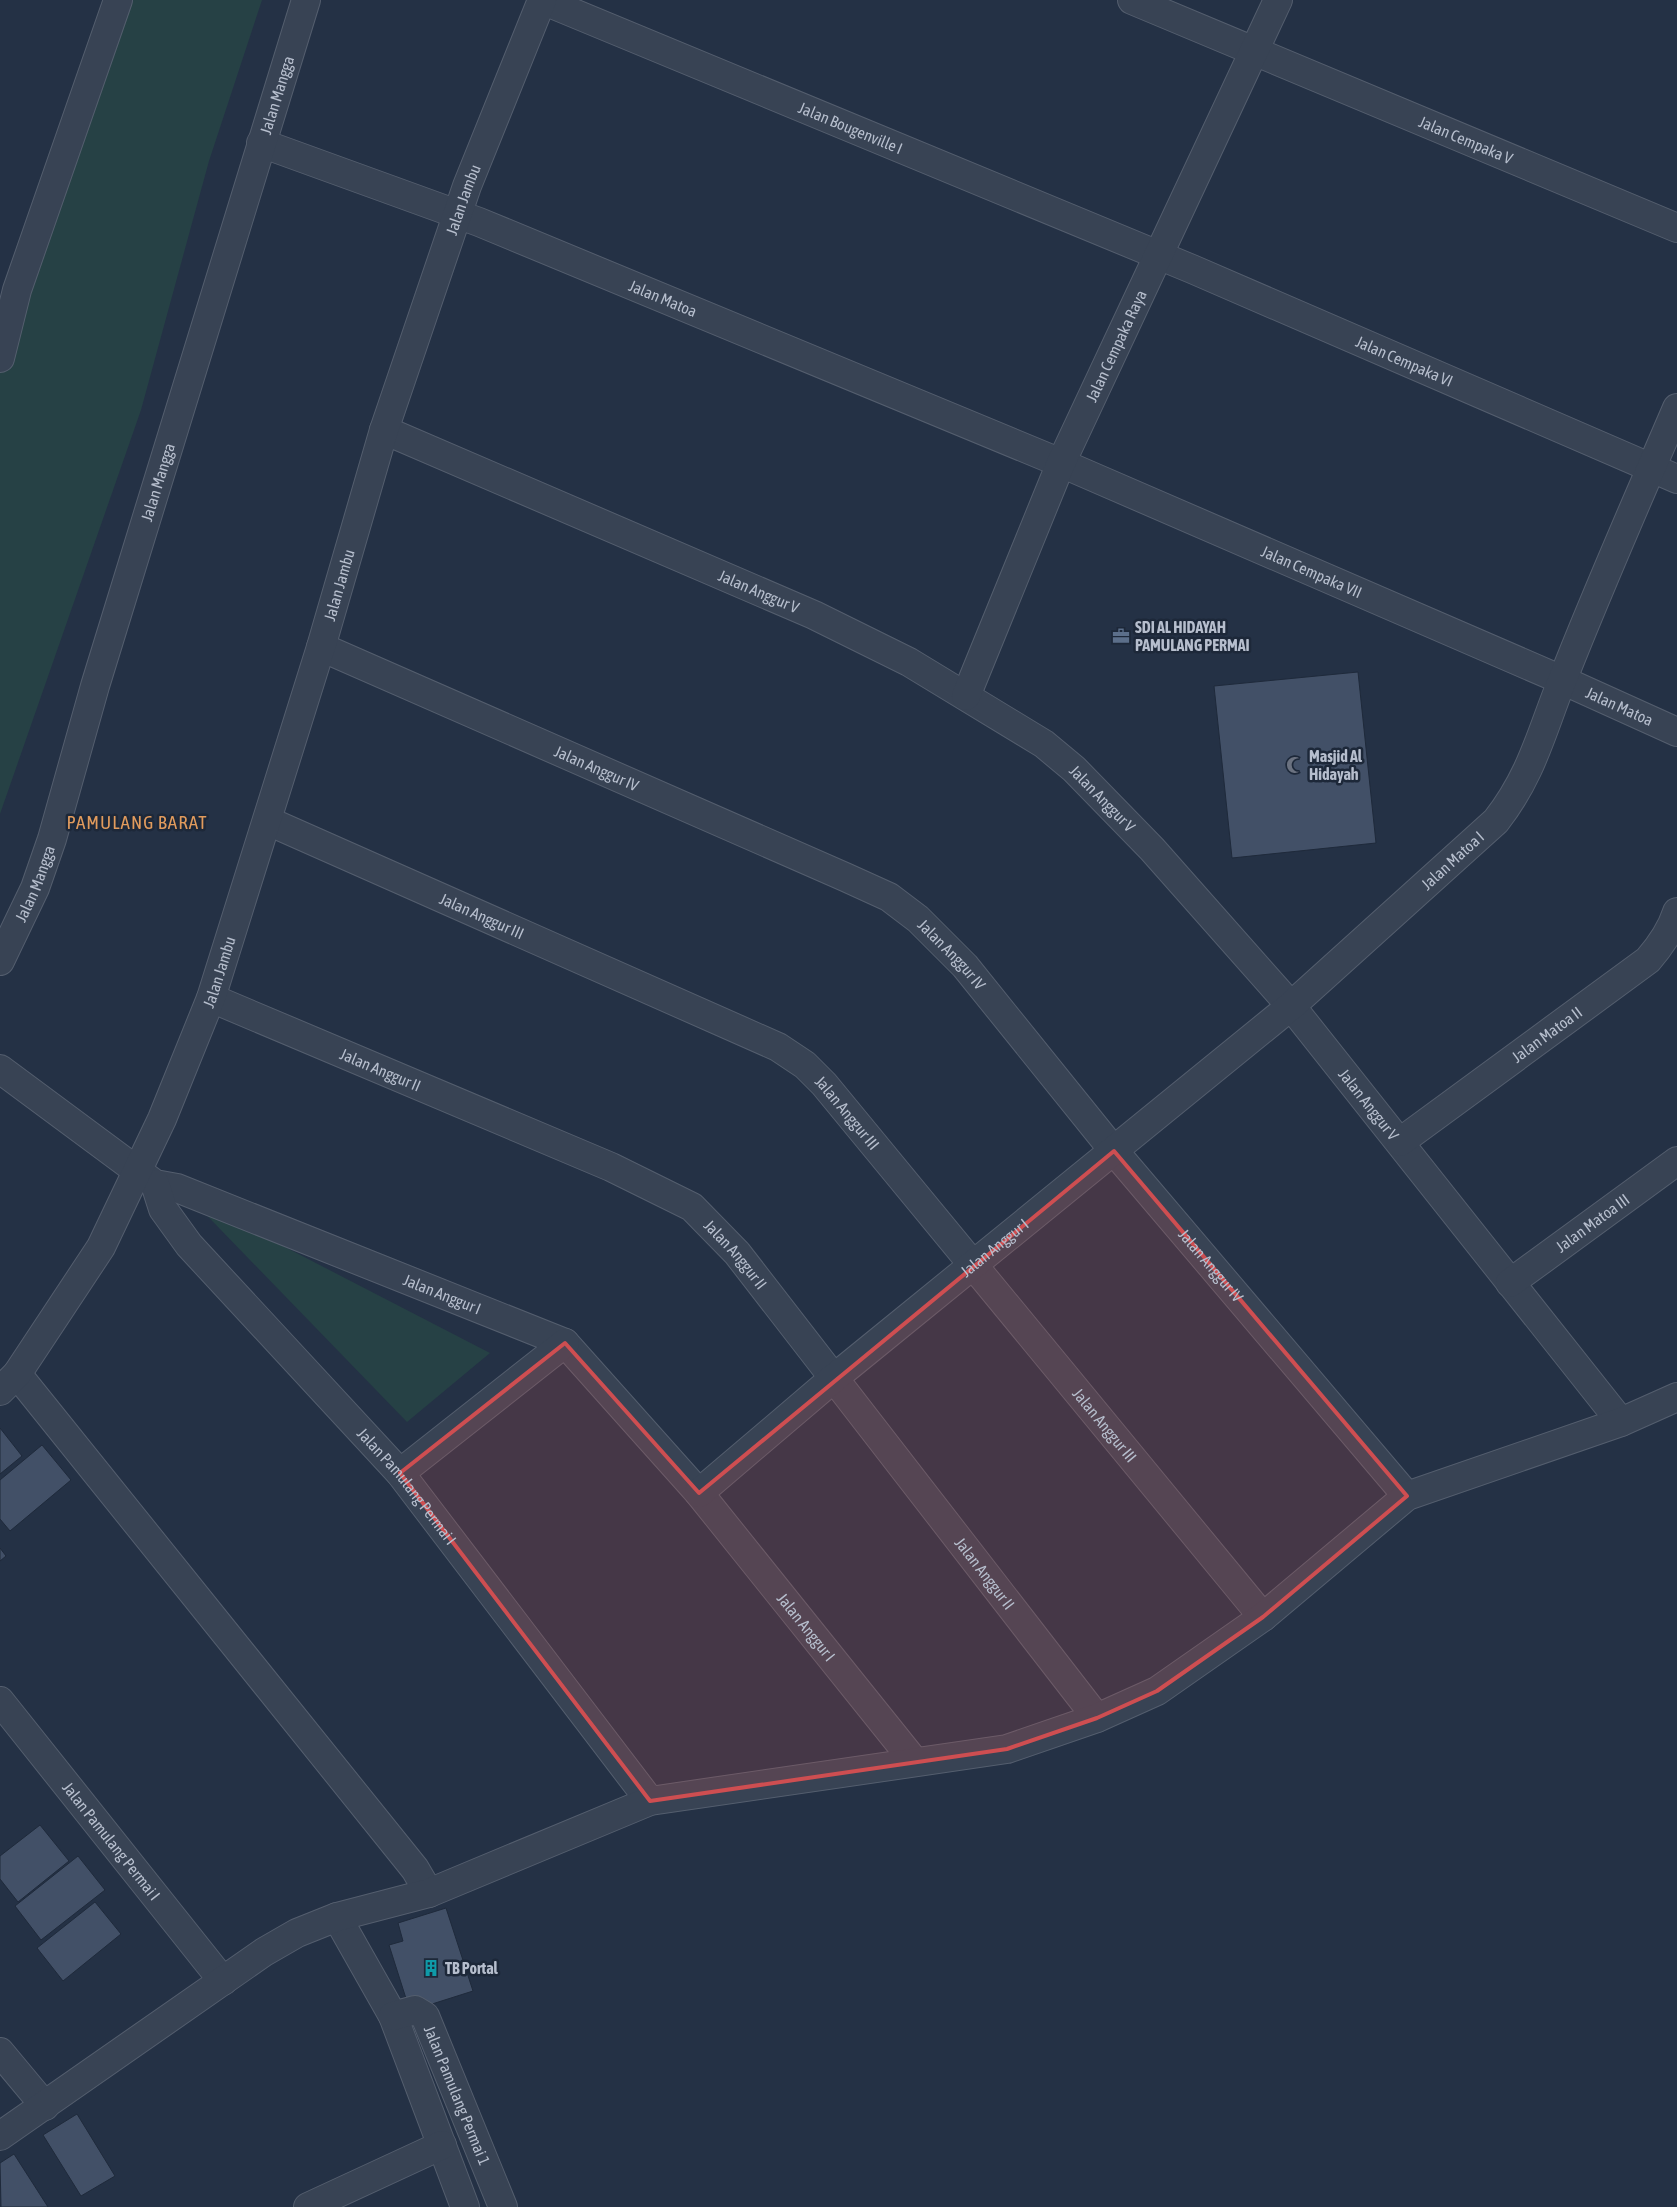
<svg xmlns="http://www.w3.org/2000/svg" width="1677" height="2207" font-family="'Asap Condensed',sans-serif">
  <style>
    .green { fill: #264145 }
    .building { fill: #425067; stroke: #1f2a3b }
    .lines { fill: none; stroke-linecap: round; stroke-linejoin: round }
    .minor-casing { stroke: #545e6e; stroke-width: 30 }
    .minor { stroke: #384354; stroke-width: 28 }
    .marked { fill: #ce4e51; fill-opacity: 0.2; stroke: #ce4e51; stroke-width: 4; stroke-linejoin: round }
    .labels { text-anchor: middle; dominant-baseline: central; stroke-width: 5; stroke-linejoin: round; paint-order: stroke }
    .street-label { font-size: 16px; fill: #b6becd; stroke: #1d2839 }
    .poi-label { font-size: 16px; font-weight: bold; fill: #b6becd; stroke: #1d2839; text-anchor: start }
    .quarter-label { font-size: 19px; letter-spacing: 1px; fill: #e19b5d; stroke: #1d2839 }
  </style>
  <rect width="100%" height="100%" fill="#243145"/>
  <path class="green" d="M119,0H262L209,161L141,410L0,814V352Z
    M190,1198L490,1353L407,1422Z"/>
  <path class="building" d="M1358,672L1376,843L1232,858L1214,686Z
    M0,1428L22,1456L0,1474Z
    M42,1445L71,1480L10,1531L0,1519V1480Z
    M0,1548L6,1556L0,1561Z
    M40,1825L69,1861L18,1902L0,1879V1856Z
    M78,1856L105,1890L41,1940L15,1906Z
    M95,1902L121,1934L63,1981L37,1948Z
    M446,1908L473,1991L410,2011L389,1945L403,1941L398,1923Z
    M77,2114L115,2176L81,2196L43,2135Z
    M14,2154L48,2207H1L0,2163Z"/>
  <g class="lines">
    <g class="minor-casing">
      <g id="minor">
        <path id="s1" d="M542,0L1192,269L1677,479"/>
        <path id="s2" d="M1132,0L1677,228"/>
        <path id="s3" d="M261,143L479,222L1061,463L1562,680L1677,732"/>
        <path d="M0,358L17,290L118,0"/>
        <path id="s4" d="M384,430L814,615L909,662L1044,744L1074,769L1152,849L1291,1006L1621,1422"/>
        <path id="s5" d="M321,647L845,877L889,897L918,919L965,966L1114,1151L1407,1496"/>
        <path id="s6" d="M966,696L1061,463L1278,0"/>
        <path id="s7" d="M268,821L778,1047L805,1065L824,1084L1263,1617"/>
        <path id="s8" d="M0,961L35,888L52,839L95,686L306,0"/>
        <path id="s9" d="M211,998L611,1167L692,1207L737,1253L1097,1718"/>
        <path id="s10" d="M0,1069L155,1184L177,1188L565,1343L699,1493L914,1761"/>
        <path id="s11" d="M1400,1142L1648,960C1661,945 1671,931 1677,912"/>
        <path id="s12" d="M155,1184L163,1209L189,1245L400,1473L650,1801"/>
        <path id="s13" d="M1510,1283L1677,1161"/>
        <path d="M17,1374L415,1869L429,1893"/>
        <path id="s14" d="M0,1391L17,1374L101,1247L162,1119L211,998L321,647L384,430L467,186L542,0"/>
        <path d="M400,1473L565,1343"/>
        <path id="s15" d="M699,1493L834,1378L1291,1006L1496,821C1532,775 1541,733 1562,681C1598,589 1638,499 1677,408"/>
        <path id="s16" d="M0,1701L223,1981"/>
        <path d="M337,1917L393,2016L465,2207"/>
        <path id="s17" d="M393,2016L415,2010L425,2016L503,2207"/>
        <path d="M0,2052L45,2106"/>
        <path d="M0,2136L264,1952L297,1933L337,1917L429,1893L650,1801L1007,1749L1097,1718L1157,1691L1263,1617L1407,1496L1621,1422L1677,1397"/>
        <path d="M308,2207L442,2145"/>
      </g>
    </g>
    <use href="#minor" class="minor"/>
  </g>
  <path class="marked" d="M1114,1151L1407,1496L1263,1617L1157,1691L1097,1718L1007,1749L650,1801L400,1473L565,1343L699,1493Z"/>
  <defs>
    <g id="office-bare" transform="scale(1.35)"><path d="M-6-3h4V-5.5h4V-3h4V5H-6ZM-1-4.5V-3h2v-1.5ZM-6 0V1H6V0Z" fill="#5c6f8a" stroke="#1d2839" stroke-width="2.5" paint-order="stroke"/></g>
    <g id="mosque-bare" transform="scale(1.35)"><path d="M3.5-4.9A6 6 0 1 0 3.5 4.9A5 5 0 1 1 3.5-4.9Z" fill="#6b7280" stroke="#1d2839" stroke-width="2.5" paint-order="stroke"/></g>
    <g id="building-bare" transform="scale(1.35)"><path d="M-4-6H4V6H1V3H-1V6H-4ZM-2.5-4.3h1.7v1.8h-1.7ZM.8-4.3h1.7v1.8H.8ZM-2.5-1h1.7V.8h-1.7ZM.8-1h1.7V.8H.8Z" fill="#0f9aa8" stroke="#1d2839" stroke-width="2.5" paint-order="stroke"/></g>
  </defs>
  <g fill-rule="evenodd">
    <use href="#office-bare" x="1121" y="636"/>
    <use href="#mosque-bare" x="1295" y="765"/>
    <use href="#building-bare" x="431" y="1968"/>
  </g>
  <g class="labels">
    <g class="street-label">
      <text stroke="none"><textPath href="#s8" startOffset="910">Jalan Mangga</textPath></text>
      <text stroke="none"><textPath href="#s1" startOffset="334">Jalan Bougenville I</textPath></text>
      <text stroke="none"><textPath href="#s2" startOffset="362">Jalan Cempaka V</textPath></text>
      <text stroke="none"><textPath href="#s14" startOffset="1286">Jalan Jambu</textPath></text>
      <text stroke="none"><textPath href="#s3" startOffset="431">Jalan Matoa</textPath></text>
      <text stroke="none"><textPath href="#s6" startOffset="381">Jalan Cempaka Raya</textPath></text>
      <text stroke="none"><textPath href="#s1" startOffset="935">Jalan Cempaka VI</textPath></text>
      <text stroke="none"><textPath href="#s8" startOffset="505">Jalan Mangga</textPath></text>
      <text stroke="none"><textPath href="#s3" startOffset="1135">Jalan Cempaka VII</textPath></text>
      <text stroke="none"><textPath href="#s14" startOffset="881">Jalan Jambu</textPath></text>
      <text stroke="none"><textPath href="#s4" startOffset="408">Jalan Anggur V</textPath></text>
      <text stroke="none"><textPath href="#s3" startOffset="1471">Jalan Matoa</textPath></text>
      <text stroke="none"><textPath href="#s5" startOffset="301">Jalan Anggur IV</textPath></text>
      <text stroke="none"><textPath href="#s4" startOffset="812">Jalan Anggur V</textPath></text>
      <text stroke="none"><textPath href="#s15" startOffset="984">Jalan Matoa I</textPath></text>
      <text stroke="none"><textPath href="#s8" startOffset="85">Jalan Mangga</textPath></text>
      <text stroke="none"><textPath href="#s7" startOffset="234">Jalan Anggur III</textPath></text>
      <text stroke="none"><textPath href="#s5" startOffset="706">Jalan Anggur IV</textPath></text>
      <text stroke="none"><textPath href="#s14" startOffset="476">Jalan Jambu</textPath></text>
      <text stroke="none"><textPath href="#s11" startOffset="182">Jalan Matoa II</textPath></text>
      <text stroke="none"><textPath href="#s9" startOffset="184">Jalan Anggur II</textPath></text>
      <text stroke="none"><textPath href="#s4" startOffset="1218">Jalan Anggur V</textPath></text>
      <text stroke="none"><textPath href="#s7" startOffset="654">Jalan Anggur III</textPath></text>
      <text stroke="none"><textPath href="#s13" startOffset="102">Jalan Matoa III</textPath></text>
      <text stroke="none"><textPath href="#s15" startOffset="384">Jalan Anggur I</textPath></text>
      <text stroke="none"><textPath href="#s9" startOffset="589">Jalan Anggur II</textPath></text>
      <text stroke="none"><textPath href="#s5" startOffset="1111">Jalan Anggur IV</textPath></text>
      <text stroke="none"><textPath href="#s10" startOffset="501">Jalan Anggur I</textPath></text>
      <text stroke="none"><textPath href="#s7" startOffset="1059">Jalan Anggur III</textPath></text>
      <text stroke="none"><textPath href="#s12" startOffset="396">Jalan Pamulang Permai I</textPath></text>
      <text stroke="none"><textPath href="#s9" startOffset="994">Jalan Anggur II</textPath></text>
      <text stroke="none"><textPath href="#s10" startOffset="1006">Jalan Anggur I</textPath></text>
      <text stroke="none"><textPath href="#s16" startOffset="179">Jalan Pamulang Permai I</textPath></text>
      <text stroke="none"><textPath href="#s17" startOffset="120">Jalan Pamulang Permai 1</textPath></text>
    </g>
    <g class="poi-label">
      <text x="1135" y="627">SDI AL HIDAYAH<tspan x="1135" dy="18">PAMULANG PERMAI</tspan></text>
      <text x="1309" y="756">Masjid Al<tspan x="1309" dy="18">Hidayah</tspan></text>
      <text x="445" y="1968">TB Portal</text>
    </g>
    <g class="quarter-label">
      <text x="137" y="822">PAMULANG BARAT</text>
    </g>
  </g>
</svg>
